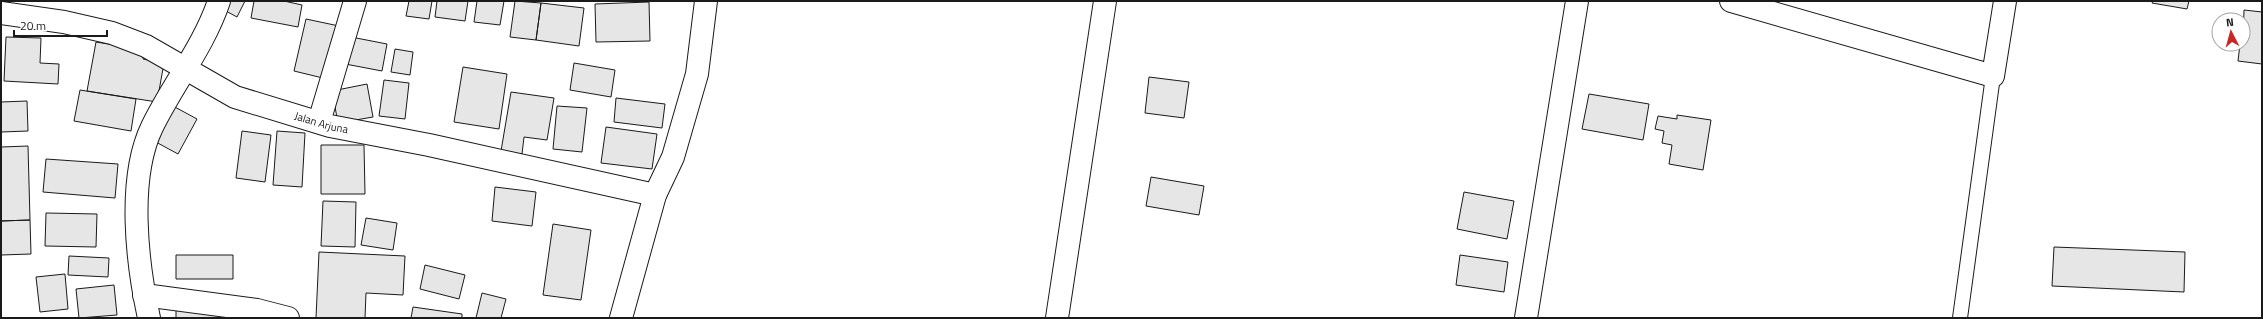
<svg xmlns="http://www.w3.org/2000/svg" width="2263" height="319" font-family="'Titillium Web',sans-serif">
  <style>
    .building { fill: #e6e6e6; stroke: #1a1a1a }
    .lines { fill: none; stroke-linecap: round; stroke-linejoin: round }
    .service-casing { stroke: #1a1a1a; stroke-width: 16 }
    .minor-casing { stroke: #1a1a1a; stroke-width: 24 }
    .service { stroke: #fff; stroke-width: 14 }
    .minor { stroke: #fff; stroke-width: 22 }
    .labels { text-anchor: middle; dominant-baseline: central; stroke-width: 3; stroke-linejoin: round; paint-order: stroke }
    .street-label { font-size: 11px; fill: #1a1a1a; stroke: #fff }
  </style>
  <rect width="100%" height="100%" fill="#fff"/>
  <path class="building" d="M229,1H245L237,17L224,10Z
    M254,1H284L302,5L298,27L251,18Z
    M409,1H432L429,19L406,16Z
    M437,1H468L465,21L435,17Z
    M477,1H504L500,25L474,22Z
    M515,1L541,3L536,40L510,37Z
    M2153,1H2189L2187,9L2152,3Z
    M649,2L650,41L596,42L595,4Z
    M541,3L584,8L579,46L536,40Z
    M2244,10L2262,12V64L2238,61L2240,44H2243Z
    M306,19L339,26L327,79L294,71Z
    M346,36L387,44L382,71L340,63Z
    M6,37L41,38L40,63L59,64L58,84L4,81Z
    M96,42L145,50L143,59L164,63L157,102L87,91Z
    M395,49L413,52L410,75L391,72Z
    M574,63L615,70L611,97L570,90Z
    M463,67L507,74L499,129L454,122Z
    M1149,77L1189,82L1184,118L1145,113Z
    M384,80L409,83L405,119L379,116Z
    M367,84L373,117L338,123L332,91Z
    M80,90L136,99L131,131L74,121Z
    M511,92L554,98L547,140L524,137L522,154L501,151Z
    M1589,94L1649,104L1643,140L1582,129Z
    M616,98L665,104L662,128L614,122Z
    M27,101L28,131L1,132V102Z
    M173,106L197,119L178,154L154,141Z
    M557,106L587,108L582,152L553,149Z
    M1677,115L1711,120L1703,170L1669,164L1672,145L1662,143L1664,131L1655,129L1658,116L1677,119Z
    M606,127L657,134L652,169L601,163Z
    M242,131L271,135L265,182L236,178Z
    M277,131L305,133L302,187L273,185Z
    M321,145H364L365,194H321Z
    M28,146L30,220L1,221V147Z
    M46,159L118,164L115,198L43,192Z
    M1151,177L1204,186L1199,215L1146,206Z
    M495,187L536,192L532,226L492,221Z
    M1464,192L1514,201L1507,239L1457,229Z
    M323,201L356,202L355,247L321,246Z
    M46,213L97,214L96,247L45,246Z
    M366,218L397,223L393,250L361,245Z
    M30,220L31,254L1,255V221Z
    M553,224L591,230L581,300L543,295Z
    M2054,247L2185,252L2184,292L2052,286Z
    M319,252L405,256L403,295L366,293L365,318H316Z
    M176,255H233V279H176Z
    M1460,255L1508,262L1504,292L1456,285Z
    M69,256L109,258L108,277L68,275Z
    M425,265L465,275L459,299L420,289Z
    M65,274L68,309L40,312L36,277Z
    M114,285L117,315L79,318L76,289Z
    M482,293L506,299L501,318H476Z
    M413,307L462,314V318H411Z
    M176,310L223,312V318H176Z"/>
  <g class="lines">
    <g class="service-casing">
      <path id="service" d="M1960,318L1993,76"/>
    </g>
    <g class="minor-casing">
      <g id="minor">
        <path d="M1731,1L1993,76L2005,1"/>
        <path id="s1" d="M1,13L64,22L112,33L146,46L235,97L330,126L429,145L655,195"/>
        <path d="M319,122L355,1"/>
        <path d="M144,295L257,310L288,318"/>
        <path d="M149,318C137,263 127,179 152,127C173,84 204,46 219,1"/>
        <path d="M621,318L655,195L673,157L697,74L706,1"/>
        <path d="M1057,318L1105,1"/>
        <path d="M1526,318L1577,1"/>
      </g>
    </g>
    <use href="#service" class="service"/>
    <use href="#minor" class="minor"/>
  </g>
  <g class="labels">
    <g class="street-label">
      <text stroke="none"><textPath href="#s1" startOffset="342">Jalan Arjuna</textPath></text>
    </g>
  </g>
  <rect width="2263" height="319" fill="none" stroke="#1a1a1a" stroke-width="4"/>
  <g transform="translate(2231 32) rotate(354)"><circle r="19" fill="#ffffff" stroke="#a3a3a3"/>
  <path d="M0-3L7 15L0 10L-7 15Z" fill="#c62828"/>
  <text y="-6" font-size="11" font-weight="bold" text-anchor="middle" fill="#1a1a1a">N</text>
  </g>
  <path d="M14 30v6h93v-6" fill="none" stroke="#1a1a1a" stroke-width="2"/>
  <text x="20" y="30" font-size="12" fill="#1a1a1a" stroke="#ffffff" stroke-width="3" paint-order="stroke">20 m</text>
</svg>
